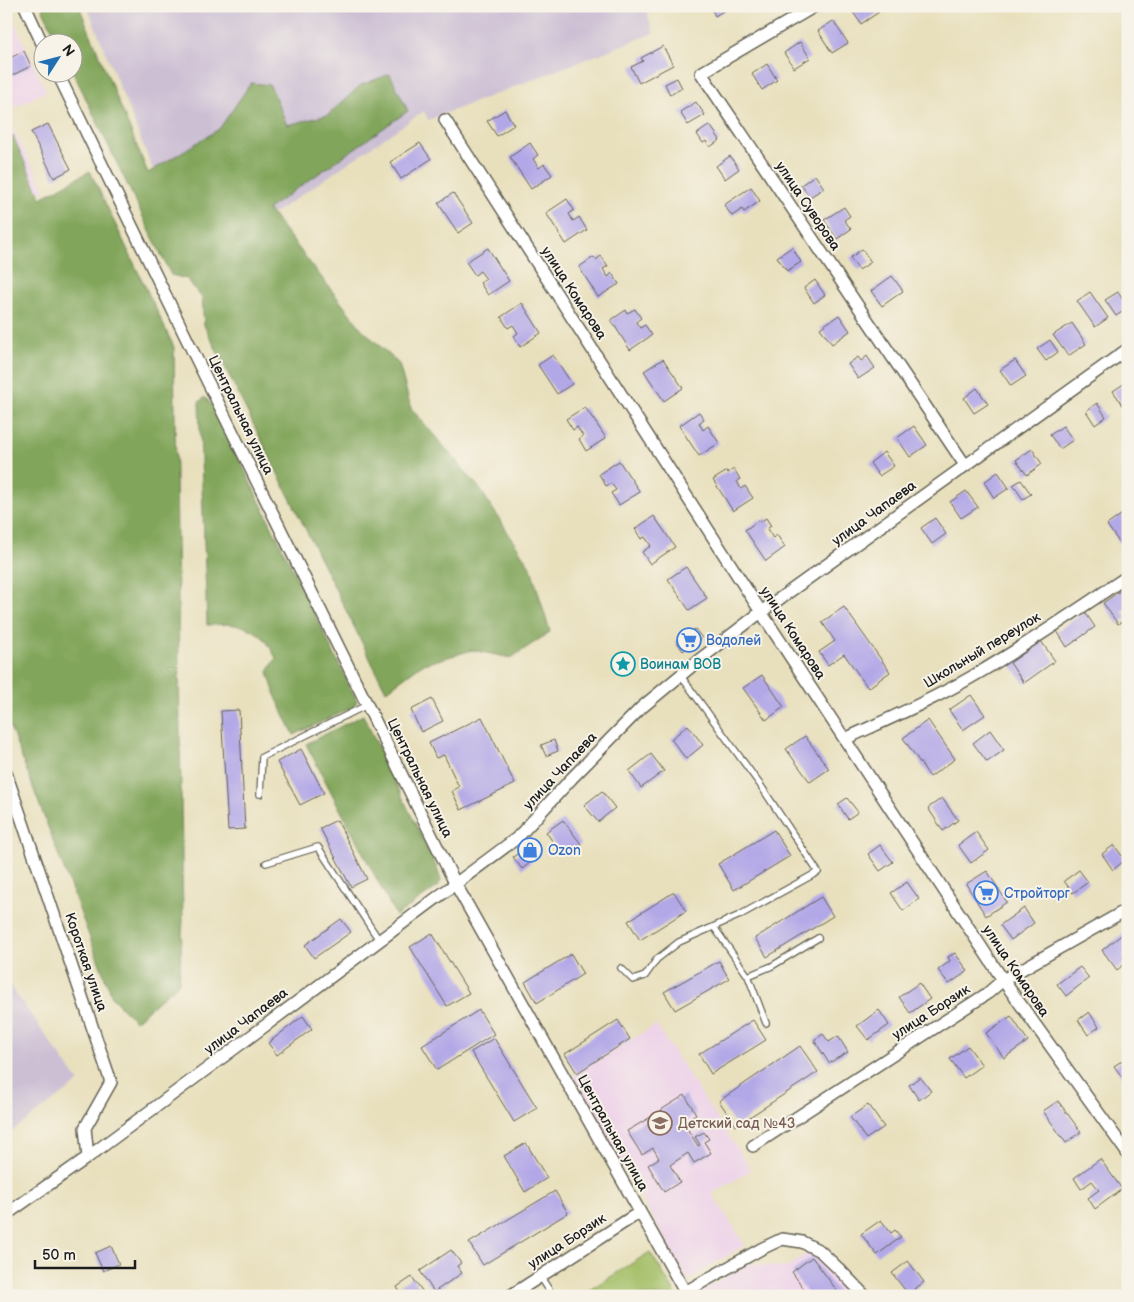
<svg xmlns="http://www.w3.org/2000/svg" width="1134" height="1302" font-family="'Balsamiq Sans',sans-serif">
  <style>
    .built { fill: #edd1e9 }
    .industrial { fill: #ccbfd4 }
    .green { fill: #a2be65; stroke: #5f6d40 }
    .forest { fill: #81a55a; stroke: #4e603b }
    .building { fill: #b3a8e7 }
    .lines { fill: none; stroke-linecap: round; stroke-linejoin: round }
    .service-casing { stroke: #636154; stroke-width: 8 }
    .minor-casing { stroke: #636154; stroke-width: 14 }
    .service { stroke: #fff; stroke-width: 5.5 }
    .minor { stroke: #fff; stroke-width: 11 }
    .labels { text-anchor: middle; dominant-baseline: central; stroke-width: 4; stroke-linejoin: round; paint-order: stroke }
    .street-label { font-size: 14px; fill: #1c1c1c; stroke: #f7f3e8 }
    .shop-label { font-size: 14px; fill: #366cbe; stroke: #f7f3e8; text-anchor: start }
    .culture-label { font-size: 14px; fill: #0d838f; stroke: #f7f3e8; text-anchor: start }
    .education-label { font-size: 14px; fill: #785e54; stroke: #f7f3e8; text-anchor: start }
  </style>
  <rect width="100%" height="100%" fill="#f7f3e8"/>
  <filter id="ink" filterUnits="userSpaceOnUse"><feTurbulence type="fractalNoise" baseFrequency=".02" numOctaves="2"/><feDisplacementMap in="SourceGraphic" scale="10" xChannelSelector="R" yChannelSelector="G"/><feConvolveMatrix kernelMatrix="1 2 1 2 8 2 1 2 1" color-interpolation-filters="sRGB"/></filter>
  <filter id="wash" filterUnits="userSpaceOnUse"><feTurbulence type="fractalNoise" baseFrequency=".0096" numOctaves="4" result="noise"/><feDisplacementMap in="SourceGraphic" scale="20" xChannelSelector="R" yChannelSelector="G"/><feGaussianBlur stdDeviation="1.12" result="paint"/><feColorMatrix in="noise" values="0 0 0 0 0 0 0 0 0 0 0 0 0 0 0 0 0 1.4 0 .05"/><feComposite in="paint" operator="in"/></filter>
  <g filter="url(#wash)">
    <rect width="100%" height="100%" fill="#e8e0bd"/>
    <path class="built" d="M11,15L46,91L6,112V17Z
      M6,117L45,189L6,212Z
      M656,1025L751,1170L712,1194L745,1245L688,1280L573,1076Z
      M811,1250L854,1296H694L748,1263L786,1268Z"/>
    <path class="industrial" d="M87,6H645L654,33L428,120L424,111L193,269Z
      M6,980L79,1082L6,1136Z"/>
    <path class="green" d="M650,1252L677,1296H580Z"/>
    <path class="forest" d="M46,6H79L148,173L219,129L251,83L270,85L287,125L328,115L361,85L390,74L408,111L268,209L361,328L399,364L411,408L480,489L531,568L550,632L511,658L472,650L421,665L386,691L204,325L202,298L187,279L171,275L73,72L72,42H58L42,8Z
      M13,136L41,198L90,171L174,347L183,920L179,983L135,1021L113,999L6,716V140Z
      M205,397L215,409L222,424L357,701L353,707L294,735L275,695L268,672L276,658C273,653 270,646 266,641C249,622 230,624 207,625L199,402Z
      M363,715L438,871L441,881L436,888L396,916L306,744Z"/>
    <g id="blocks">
      <path class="building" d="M710,6H732L715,16Z
        M854,6H874L879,12L861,24L851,9Z
        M833,21L848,43L832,53L818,31Z
        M800,42L810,58L794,68L784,53Z
        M663,46L673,65L639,83L631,67L643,61L641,58Z
        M24,51L31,66L7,78L6,60Z
        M767,64L777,80L762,90L752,74Z
        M677,78L682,88L670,95L665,84Z
        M696,102L705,115L688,125L680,112Z
        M505,110L514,125L497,136L487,121Z
        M48,124L71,169L54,178L31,132Z
        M710,125L720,140L710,147L706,141L703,143L697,134Z
        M420,143L431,159L401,179L390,162Z
        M530,143L538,155L533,159L539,168L544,164L552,175L531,189L510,157Z
        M730,156L739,169L725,179L716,166Z
        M815,175L824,188L810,197L801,185Z
        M751,187L760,201L744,212L742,209L732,216L724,205Z
        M453,193L473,223L458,233L438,203Z
        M567,199L574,210L569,214L573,221L579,217L587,230L566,244L546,213Z
        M844,207L850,216L844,220L851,229L837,239L824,220Z
        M792,247L801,262L787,271L777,257Z
        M488,248L509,281L488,295L480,283L486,279L480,271L475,275L466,262Z
        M862,249L871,262L859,270L850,258Z
        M601,256L608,266L603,269L608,277L612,273L619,284L598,297L579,267L594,257L596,260Z
        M892,276L903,291L882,306L871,291Z
        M815,280L825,295L814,303L804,288Z
        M1090,292L1108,318L1095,327L1077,301Z
        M1118,292L1128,308L1116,316L1105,300Z
        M522,303L541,333L520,347L514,336L518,333L513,325L508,328L501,317Z
        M635,309L641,318L636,322L640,328L645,325L652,335L630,350L611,320L626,310L627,313Z
        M839,315L850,331L832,344L820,328Z
        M1072,323L1086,344L1068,356L1053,335Z
        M1050,340L1058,352L1046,361L1037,349Z
        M553,355L572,384L557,394L538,365Z
        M867,356L875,368L858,379L848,364L858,357L861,361Z
        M663,359L683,388L664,401L644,371Z
        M1015,360L1026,376L1011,386L1000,370Z
        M1128,381V405L1124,407L1113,391Z
        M977,388L988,404L974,413L964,398Z
        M1097,403L1106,417L1095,425L1086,411Z
        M585,407L606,438L586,451L579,439L583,436L577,427L573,430L566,419Z
        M699,412L704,419L699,423L703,430L708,426L719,443L699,456L679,426Z
        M914,426L927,445L910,457L897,438Z
        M1063,426L1073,440L1060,449L1050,435Z
        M1032,449L1042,464L1027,475L1016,460Z
        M884,452L894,466L879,476L870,463Z
        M619,461L640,492L619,505L611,493L616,490L611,483L606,486L599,474Z
        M734,469L740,479L737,481L741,489L745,486L753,498L733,511L713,480L727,471L728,473Z
        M998,472L1009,488L994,498L984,482Z
        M1021,480L1031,494L1023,499L1013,485Z
        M966,491L978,507L961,518L950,502Z
        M1125,512L1128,516V551L1126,552L1107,525Z
        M654,516L675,547L650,564L642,552L651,546L645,537L641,539L635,529Z
        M766,518L771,526L767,529L773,538L777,535L785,547L766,561L745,530L759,520L760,522Z
        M935,518L946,534L932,544L921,528Z
        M686,567L707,598L689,610L668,579Z
        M1128,585V607L1122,611L1127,618L1118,624L1103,603Z
        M844,607L890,672L868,688L844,654L828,665L819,652L835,641L822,622Z
        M1085,612L1095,627L1067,647L1057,631Z
        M695,629L702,638L683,651L676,641Z
        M1041,641L1055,661L1024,683L1010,663Z
        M762,675L784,707L766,720L743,688Z
        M971,695L985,715L963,730L949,710Z
        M432,699L443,721L421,732L411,710Z
        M239,710L245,829L228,830L221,711Z
        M482,717L515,784L461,810L452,791L459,787L444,755L436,758L429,743Z
        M928,720L955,759L930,777L903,738Z
        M688,725L703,745L686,759L671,739Z
        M990,730L1004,750L987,762L973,743Z
        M805,736L829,769L810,782L786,749Z
        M554,740L558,751L546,756L541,745Z
        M301,749L324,793L300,805L277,762Z
        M651,754L664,771L641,788L629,771Z
        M602,791L615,808L598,822L584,805Z
        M847,798L858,812L848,819L838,804Z
        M942,798L958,820L943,831L928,808Z
        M337,820L367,879L351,887L320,828Z
        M563,820L581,844L563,856L546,832Z
        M774,830L790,856L734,890L718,864Z
        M976,832L989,850L971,863L958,845Z
        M532,844L540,855L522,869L513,857Z
        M880,845L893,862L880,871L868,854Z
        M1114,845L1125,860L1113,870L1102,854Z
        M1079,870L1088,882L1073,893L1064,881Z
        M987,871L1007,902L986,916L966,884Z
        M907,882L919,899L903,911L891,893Z
        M674,892L686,911L640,940L628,921Z
        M821,897L833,916L767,957L755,938Z
        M1024,908L1034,923L1011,940L1000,925Z
        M341,919L351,932L314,958L305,945Z
        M1128,930V954L1123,957L1127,962L1117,970L1102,950Z
        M432,933L469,993L447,1006L410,947Z
        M955,953L968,971L949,984L938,970L950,961L948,957Z
        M571,954L583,974L537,1003L525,982Z
        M719,961L729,979L675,1010L664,992Z
        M1080,967L1089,978L1066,996L1057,984Z
        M919,983L930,999L910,1013L899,997Z
        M479,1010L494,1034L437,1070L422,1046Z
        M879,1010L889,1025L868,1040L857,1026Z
        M1089,1012L1099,1027L1088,1035L1078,1020Z
        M303,1016L312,1029L277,1055L268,1043Z
        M1011,1016L1028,1041L1004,1058L986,1033Z
        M618,1020L630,1039L577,1073L565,1054Z
        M753,1020L766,1040L711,1074L699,1054Z
        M823,1034L829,1042L838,1036L848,1052L829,1063L814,1040Z
        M494,1038L537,1108L514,1122L471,1052Z
        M800,1046L818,1072L736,1126L719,1101Z
        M968,1046L982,1065L964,1078L950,1059Z
        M1128,1057V1085L1114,1066Z
        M920,1077L931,1091L919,1100L909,1085Z
        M685,1095L696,1114L683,1122L698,1146L700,1145L695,1137L704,1132L709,1139L704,1142L711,1153L694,1163L688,1153L670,1165L680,1182L664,1192L648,1165L659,1158L653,1148L642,1155L627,1131L651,1117L657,1127L668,1121L661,1110Z
        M1058,1101L1081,1132L1066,1143L1043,1111Z
        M868,1105L884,1127L866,1139L850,1117Z
        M526,1143L547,1178L525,1192L504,1156Z
        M1100,1159L1122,1189L1095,1209L1088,1198L1099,1190L1092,1181L1081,1189L1074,1178Z
        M555,1191L568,1213L483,1265L469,1243Z
        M881,1220L891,1233L895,1230L901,1237L877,1255L861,1234Z
        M111,1246L119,1264L103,1271L95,1253Z
        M451,1250L461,1263L457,1266L462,1273L434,1292L420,1271Z
        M812,1257L841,1296H809L792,1272Z
        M908,1261L924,1282L908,1294L892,1273Z
        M412,1277L426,1296H402L397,1287Z"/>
    </g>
  </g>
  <g filter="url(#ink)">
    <use href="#blocks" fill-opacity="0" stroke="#636154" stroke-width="1"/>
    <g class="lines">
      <g class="service-casing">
        <path id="service" d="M260,794L262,757L367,705
          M266,863L318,847L379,940
          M714,927L748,976L766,1023
          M621,968L633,980L645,976L657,959L679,942L740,915L818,872L761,786L681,676
          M748,976L772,966L818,938
          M540,1276L553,1296"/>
      </g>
      <g class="minor-casing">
        <path id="minor" d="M25,6L42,43
          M815,6L701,73L965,465
          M57,72L196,358L455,883L685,1292L761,1249L782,1239L802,1242L820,1251L841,1271L865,1296
          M445,120L761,612L1003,980L1128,1154
          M845,739C888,719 933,700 975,675C1027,645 1077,610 1128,576
          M6,773L111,1082L85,1128L88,1157
          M753,1146L988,993L1003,980L1128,909
          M6,1217L11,1211L88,1157L254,1034L517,838L572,778L641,708L699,660L761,612L1128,349
          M510,1296L640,1212"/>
      </g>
      <use href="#service" class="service"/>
      <use href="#minor" class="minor"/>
    </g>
  </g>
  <defs>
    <g id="supermarket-ring" transform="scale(1.25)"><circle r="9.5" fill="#f7f3e8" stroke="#3f7fe0" stroke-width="1.5"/><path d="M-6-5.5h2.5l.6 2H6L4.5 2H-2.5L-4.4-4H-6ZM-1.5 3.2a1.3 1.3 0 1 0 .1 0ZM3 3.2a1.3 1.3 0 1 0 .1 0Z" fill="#3f7fe0"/></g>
    <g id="sight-ring" transform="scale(1.25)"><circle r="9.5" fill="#f7f3e8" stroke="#0f9aa8" stroke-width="1.5"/><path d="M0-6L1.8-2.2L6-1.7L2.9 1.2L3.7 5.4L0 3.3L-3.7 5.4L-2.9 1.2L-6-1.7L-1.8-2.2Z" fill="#0f9aa8"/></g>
    <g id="shop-ring" transform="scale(1.25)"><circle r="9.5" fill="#f7f3e8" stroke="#3f7fe0" stroke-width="1.5"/><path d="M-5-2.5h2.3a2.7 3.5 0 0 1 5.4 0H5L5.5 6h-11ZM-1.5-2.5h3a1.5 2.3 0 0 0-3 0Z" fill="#3f7fe0"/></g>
    <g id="school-ring" transform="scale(1.25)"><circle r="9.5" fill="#f7f3e8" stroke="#8d6e63" stroke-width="1.5"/><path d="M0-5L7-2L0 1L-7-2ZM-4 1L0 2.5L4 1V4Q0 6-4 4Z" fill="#8d6e63"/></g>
  </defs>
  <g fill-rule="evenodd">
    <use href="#supermarket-ring" x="689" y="640"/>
    <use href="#sight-ring" x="623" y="664"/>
    <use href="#shop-ring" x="530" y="850"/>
    <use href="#supermarket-ring" x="986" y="893"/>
    <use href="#school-ring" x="660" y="1123"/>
  </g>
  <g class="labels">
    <g class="street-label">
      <text transform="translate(808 206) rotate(56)">улица Суворова</text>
      <text transform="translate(574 293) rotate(57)">улица Комарова</text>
      <text transform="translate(241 415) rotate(64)">Центральная улица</text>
      <text transform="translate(874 513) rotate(-36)">улица Чапаева</text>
      <text transform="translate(793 633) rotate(57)">улица Комарова</text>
      <text transform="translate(982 650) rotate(-31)">Школьный переулок</text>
      <text transform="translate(560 771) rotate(-47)">улица Чапаева</text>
      <text transform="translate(420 778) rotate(64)">Центральная улица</text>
      <text transform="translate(86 962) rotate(71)">Короткая улица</text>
      <text transform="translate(1016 971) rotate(56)">улица Комарова</text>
      <text transform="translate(931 1012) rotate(-33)">улица Борзик</text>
      <text transform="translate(246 1021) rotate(-37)">улица Чапаева</text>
      <text transform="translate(613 1133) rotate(61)">Центральная улица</text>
      <text transform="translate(567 1241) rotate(-33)">улица Борзик</text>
    </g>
    <g class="shop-label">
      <text x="706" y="640">Водолей</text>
      <text x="548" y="850">Ozon</text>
      <text x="1004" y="893">Стройторг</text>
    </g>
    <g class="culture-label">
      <text x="640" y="664">Воинам ВОВ</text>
    </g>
    <g class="education-label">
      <text x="678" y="1123">Детский сад №43</text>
    </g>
  </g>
  <rect width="1134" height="1302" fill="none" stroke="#f7f3e8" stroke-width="25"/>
  <g transform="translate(58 58) rotate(54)"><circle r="24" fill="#f7f3e8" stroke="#9f9d96"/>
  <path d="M0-4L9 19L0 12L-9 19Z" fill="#1f6fb2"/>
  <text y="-8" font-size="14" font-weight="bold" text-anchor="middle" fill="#1c1c1c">N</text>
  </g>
  <path d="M35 1260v8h100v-8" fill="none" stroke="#1c1c1c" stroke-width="2.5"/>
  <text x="42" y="1260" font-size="15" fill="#1c1c1c" stroke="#f7f3e8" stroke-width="4" paint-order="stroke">50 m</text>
</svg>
